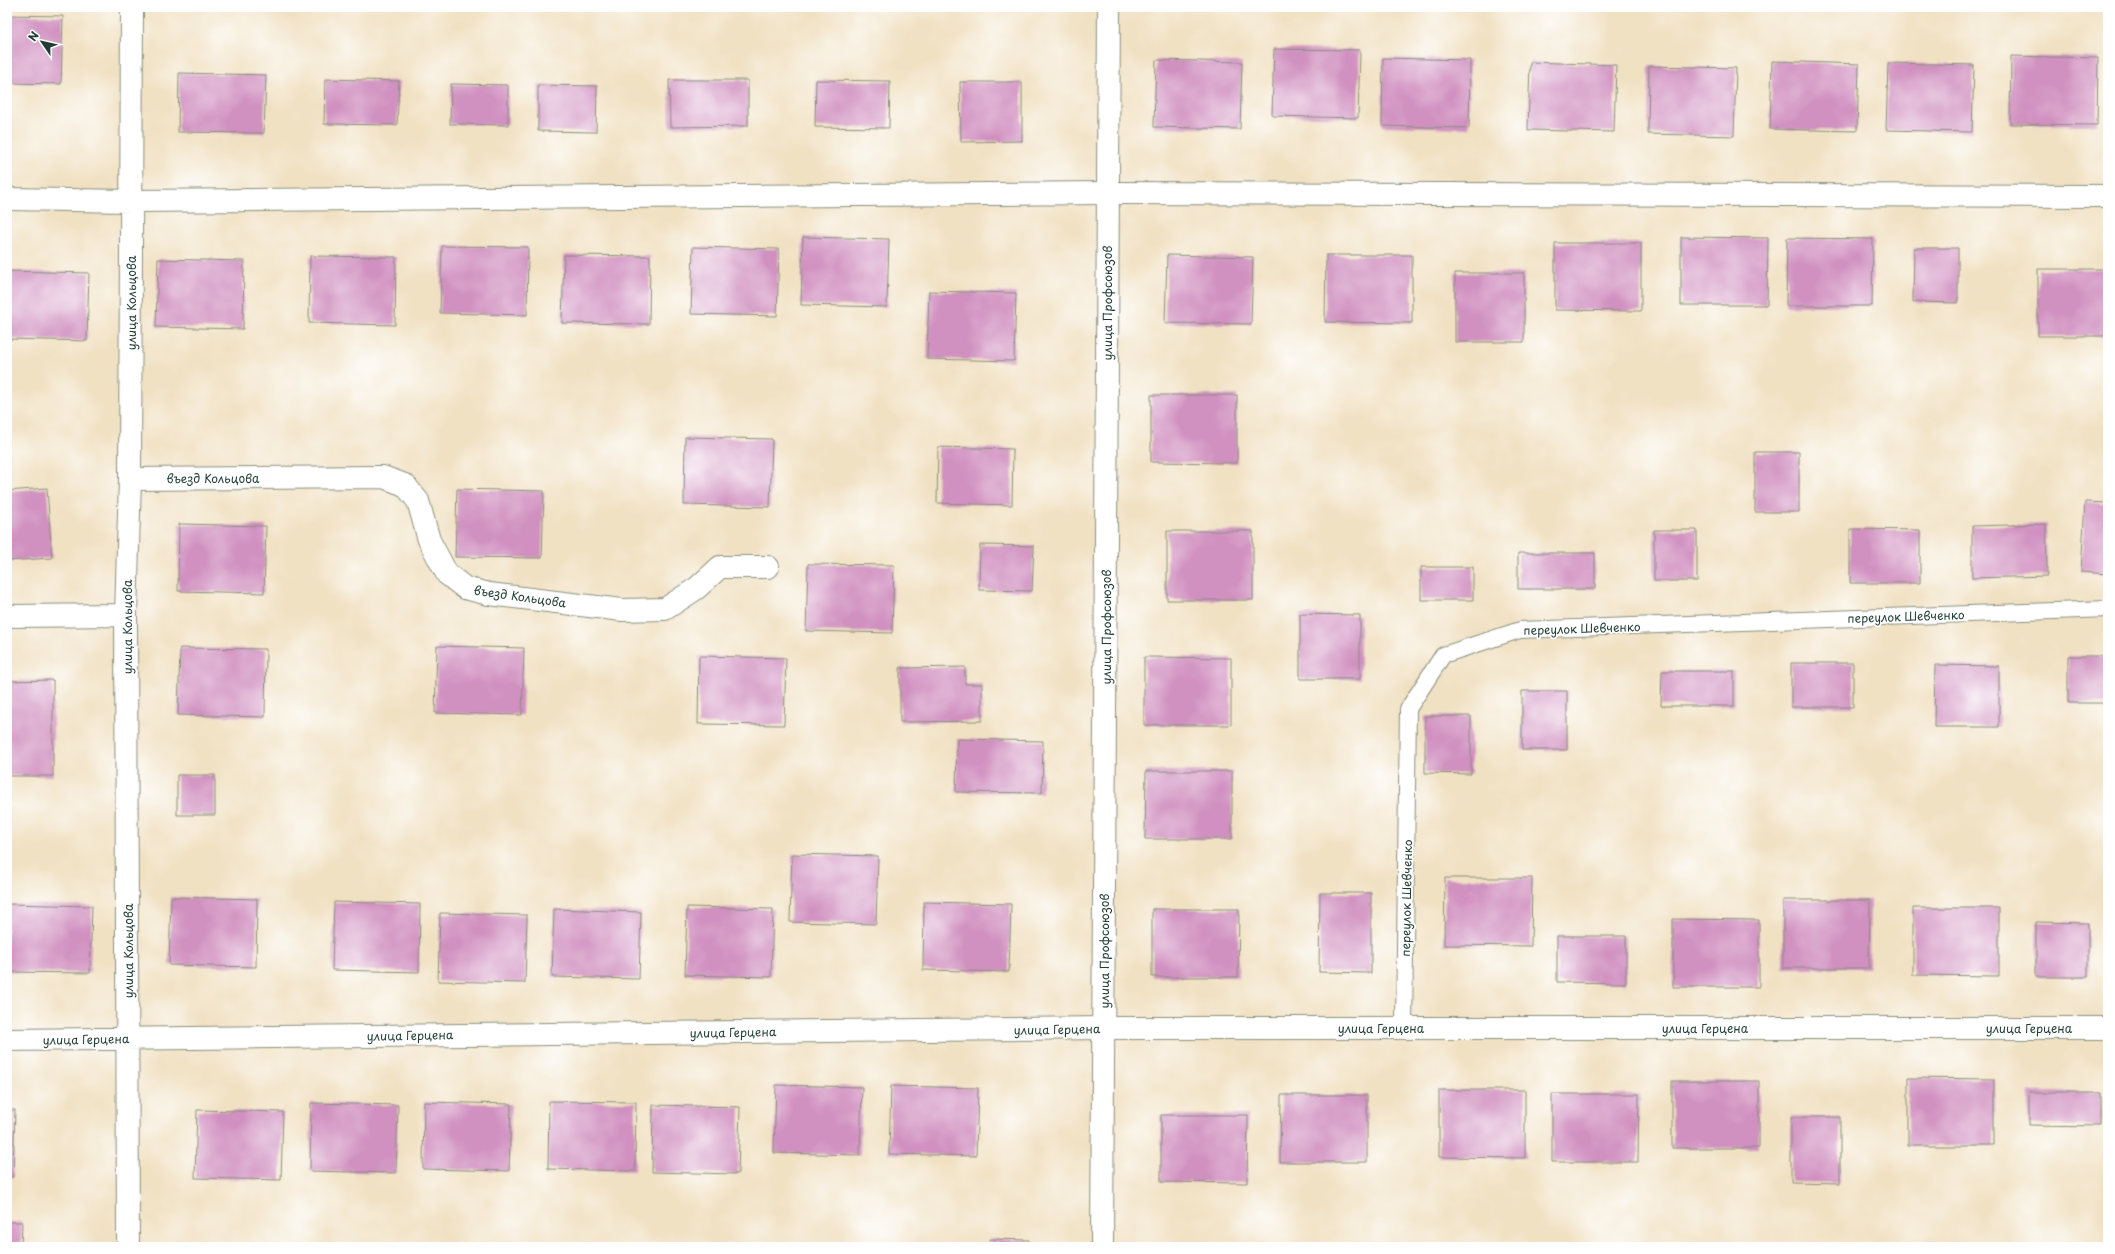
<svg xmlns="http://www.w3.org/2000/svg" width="2115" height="1254" font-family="'Playpen Sans',sans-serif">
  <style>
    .building { fill: #d090c0 }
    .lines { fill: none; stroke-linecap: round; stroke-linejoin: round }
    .service-casing { stroke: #888f7c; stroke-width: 18 }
    .minor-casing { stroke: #888f7c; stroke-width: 24 }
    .tertiary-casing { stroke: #888f7c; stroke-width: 24 }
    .service { stroke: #fff; stroke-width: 16 }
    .minor { stroke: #fff; stroke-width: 22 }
    .tertiary { stroke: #fff; stroke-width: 22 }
    .labels { text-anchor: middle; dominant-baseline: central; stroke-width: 3.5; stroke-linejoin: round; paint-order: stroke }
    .street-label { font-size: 12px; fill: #1f3d34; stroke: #fff }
  </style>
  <rect width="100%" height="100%" fill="#fff"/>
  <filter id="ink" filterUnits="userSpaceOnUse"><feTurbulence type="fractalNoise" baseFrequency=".025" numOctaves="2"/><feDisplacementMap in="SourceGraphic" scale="8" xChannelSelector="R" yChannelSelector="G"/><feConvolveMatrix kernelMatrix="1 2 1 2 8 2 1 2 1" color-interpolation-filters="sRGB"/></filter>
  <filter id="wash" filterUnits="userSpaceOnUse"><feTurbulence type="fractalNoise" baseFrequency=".012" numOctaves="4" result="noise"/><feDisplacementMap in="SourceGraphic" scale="16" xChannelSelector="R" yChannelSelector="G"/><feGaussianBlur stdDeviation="0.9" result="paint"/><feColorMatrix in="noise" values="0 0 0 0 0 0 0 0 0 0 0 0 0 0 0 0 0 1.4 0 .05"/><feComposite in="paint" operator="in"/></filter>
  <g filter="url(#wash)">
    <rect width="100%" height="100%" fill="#f1e1c3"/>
    <g id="blocks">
      <path class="building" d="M7,15L63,16L61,84L7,83Z
        M1274,49L1360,50L1358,118L1272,116Z
        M2011,56L2098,58L2097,125L2010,124Z
        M1383,58L1470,60L1469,128L1382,126Z
        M1156,60L1242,62L1240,129L1154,127Z
        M1772,61L1859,64L1857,131L1770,129Z
        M1530,62L1616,65L1614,132L1528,130Z
        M1888,63L1974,65L1972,132L1886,130Z
        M1649,66L1736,68L1734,136L1648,134Z
        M179,73L266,75L264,133L178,132Z
        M325,79L399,81L397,125L324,124Z
        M669,80H748V126L670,127Z
        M816,80L890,81L889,128L815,127Z
        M960,82H1022V141L961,142Z
        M451,84L508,85V125L450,124Z
        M538,85L597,86L596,132L538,131Z
        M803,237L889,239L887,307L801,305Z
        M1681,237L1768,238L1767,305H1681Z
        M1787,238L1873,239L1872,306H1786Z
        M1555,243H1641V311L1555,310Z
        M442,246L528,247L527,315L440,313Z
        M693,247L779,249L777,316L691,314Z
        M1914,248H1958V303L1913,302Z
        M564,255L650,256L649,324L562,323Z
        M1167,255L1253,257L1251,324L1165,323Z
        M1326,255H1412V323L1325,322Z
        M310,256L396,257L395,325L309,323Z
        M158,259L244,261L243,329L156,327Z
        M2038,269H2108V336H2038Z
        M7,271L89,273L87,341L7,339Z
        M1455,273H1524V342H1455Z
        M929,291L1016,293L1014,361L927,359Z
        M1151,395H1237V463L1151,462Z
        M685,437L772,439L770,507L684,505Z
        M938,447L1013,449L1012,505L937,503Z
        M1755,452H1799V512H1755Z
        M47,488L52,558L7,561V491Z
        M457,489L544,491L542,558L455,557Z
        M2085,502L2108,503V574L2081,572Z
        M179,524L266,526L264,593L178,591Z
        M2046,524L2047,576L1972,578V526Z
        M1850,529L1920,530V583H1850Z
        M1654,530H1697V581H1654Z
        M1167,531H1253V600H1167Z
        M980,545L1034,546L1032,591L979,590Z
        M1518,553H1595V589H1518Z
        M808,564L894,565L892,633L806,631Z
        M1421,567H1473V600H1421Z
        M1300,614L1360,615V679H1300Z
        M437,646L524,648L522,715L435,713Z
        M180,648L266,649L265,717L178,715Z
        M699,656L786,658L784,725L698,724Z
        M2068,656H2108V703H2068Z
        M1144,657L1231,658V725H1144Z
        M1791,663H1853V707H1791Z
        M1935,665L1999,666V727H1934Z
        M965,667V684H982V721L900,722V668Z
        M1662,671H1734V706H1661Z
        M53,680V776H7V681Z
        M1522,691H1567V750H1522Z
        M1425,716H1471V774L1425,773Z
        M957,739L1043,741L1042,793L956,792Z
        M1146,771H1232V839H1145Z
        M177,775H215V815H177Z
        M792,854L878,856L876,924L790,922Z
        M1445,878H1532L1531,946L1444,945Z
        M1320,893H1371V973L1319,972Z
        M171,897L257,899L256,967L169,965Z
        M1783,900H1870L1869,968H1783Z
        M334,902L420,904L419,972L332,970Z
        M924,902L1011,904L1009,972L923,970Z
        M7,904L92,906L90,973L7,972Z
        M687,907L773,909L771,977L685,975Z
        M1913,908H1999V976L1913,975Z
        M554,909L641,912L639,979L552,977Z
        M1152,909H1239L1238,977H1152Z
        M440,913L527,915L525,983L438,981Z
        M1673,919L1759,920V987H1673Z
        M2036,922L2088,923V977H2036Z
        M1557,936H1626V983L1557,982Z
        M1908,1078L1994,1079V1146H1908Z
        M1672,1081H1759V1148H1672Z
        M776,1085L862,1087L860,1155L774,1153Z
        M891,1086L978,1088L976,1156L889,1154Z
        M1439,1090H1525V1158L1439,1157Z
        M2029,1092H2101V1126L2029,1125Z
        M1552,1094H1639L1638,1162H1552Z
        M1281,1095H1367V1162H1280Z
        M549,1101L636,1102L635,1171L548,1169Z
        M424,1102L511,1104L509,1171L423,1169Z
        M311,1103L398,1105L396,1173L310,1171Z
        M653,1105L740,1107L738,1174L652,1172Z
        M7,1110H15L13,1177H7Z
        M197,1110L283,1112L281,1180L195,1178Z
        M1161,1115H1248L1247,1183L1161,1182Z
        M1791,1117H1840V1183L1791,1182Z
        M7,1222H22L21,1247H7Z
        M990,1239L1029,1240V1247H990Z"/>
    </g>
  </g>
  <g filter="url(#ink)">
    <use href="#blocks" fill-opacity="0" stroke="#888f7c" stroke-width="1"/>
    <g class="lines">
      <g class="service-casing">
        <path id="service" d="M1404,1028L1408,709L1443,655L1520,630L2108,609"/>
      </g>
      <g class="minor-casing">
        <path id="minor" d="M7,199L131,201L1108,193L2108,196
          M130,479L383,477L405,485L418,501L429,540L447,574L465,588L489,594L622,610L665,609L697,588L720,567H768
          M7,616L126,615
          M7,1040L1104,1028H2108
          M128,1247L126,615L130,479L132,7"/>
      </g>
      <g class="tertiary-casing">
        <path id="tertiary" d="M1102,1247L1109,7"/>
      </g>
      <use href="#service" class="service"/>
      <use href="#minor" class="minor"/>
      <use href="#tertiary" class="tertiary"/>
    </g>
  </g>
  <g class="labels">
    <g class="street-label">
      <text transform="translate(131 303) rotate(-90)">улица Кольцова</text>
      <text transform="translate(1107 303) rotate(-90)">улица Профсоюзов</text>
      <text x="213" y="478">въезд Кольцова</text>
      <text transform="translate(520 596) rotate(8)">въезд Кольцова</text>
      <text transform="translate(1906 616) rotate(-2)">переулок Шевченко</text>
      <text transform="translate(127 627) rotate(-90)">улица Кольцова</text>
      <text transform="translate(1106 627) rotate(-90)">улица Профсоюзов</text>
      <text transform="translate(1582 628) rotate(-2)">переулок Шевченко</text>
      <text transform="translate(1406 898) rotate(-89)">переулок Шевченко</text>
      <text transform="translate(128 951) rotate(-90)">улица Кольцова</text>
      <text transform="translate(1104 951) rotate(-90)">улица Профсоюзов</text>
      <text x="1381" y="1028">улица Герцена</text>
      <text x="1705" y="1028">улица Герцена</text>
      <text x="2029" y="1028">улица Герцена</text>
      <text transform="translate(1057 1029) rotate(-1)">улица Герцена</text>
      <text transform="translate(733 1032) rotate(-1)">улица Герцена</text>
      <text transform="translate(410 1035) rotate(-1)">улица Герцена</text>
      <text transform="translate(86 1039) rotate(-1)">улица Герцена</text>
    </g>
  </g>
  <rect width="2115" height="1254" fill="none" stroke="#fff" stroke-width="24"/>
  <g transform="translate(42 42) rotate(304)" stroke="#ffffff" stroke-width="3" paint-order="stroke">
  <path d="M0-3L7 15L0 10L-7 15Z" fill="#1f3d34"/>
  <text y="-6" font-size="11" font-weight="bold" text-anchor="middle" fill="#1f3d34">N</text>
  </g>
</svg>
